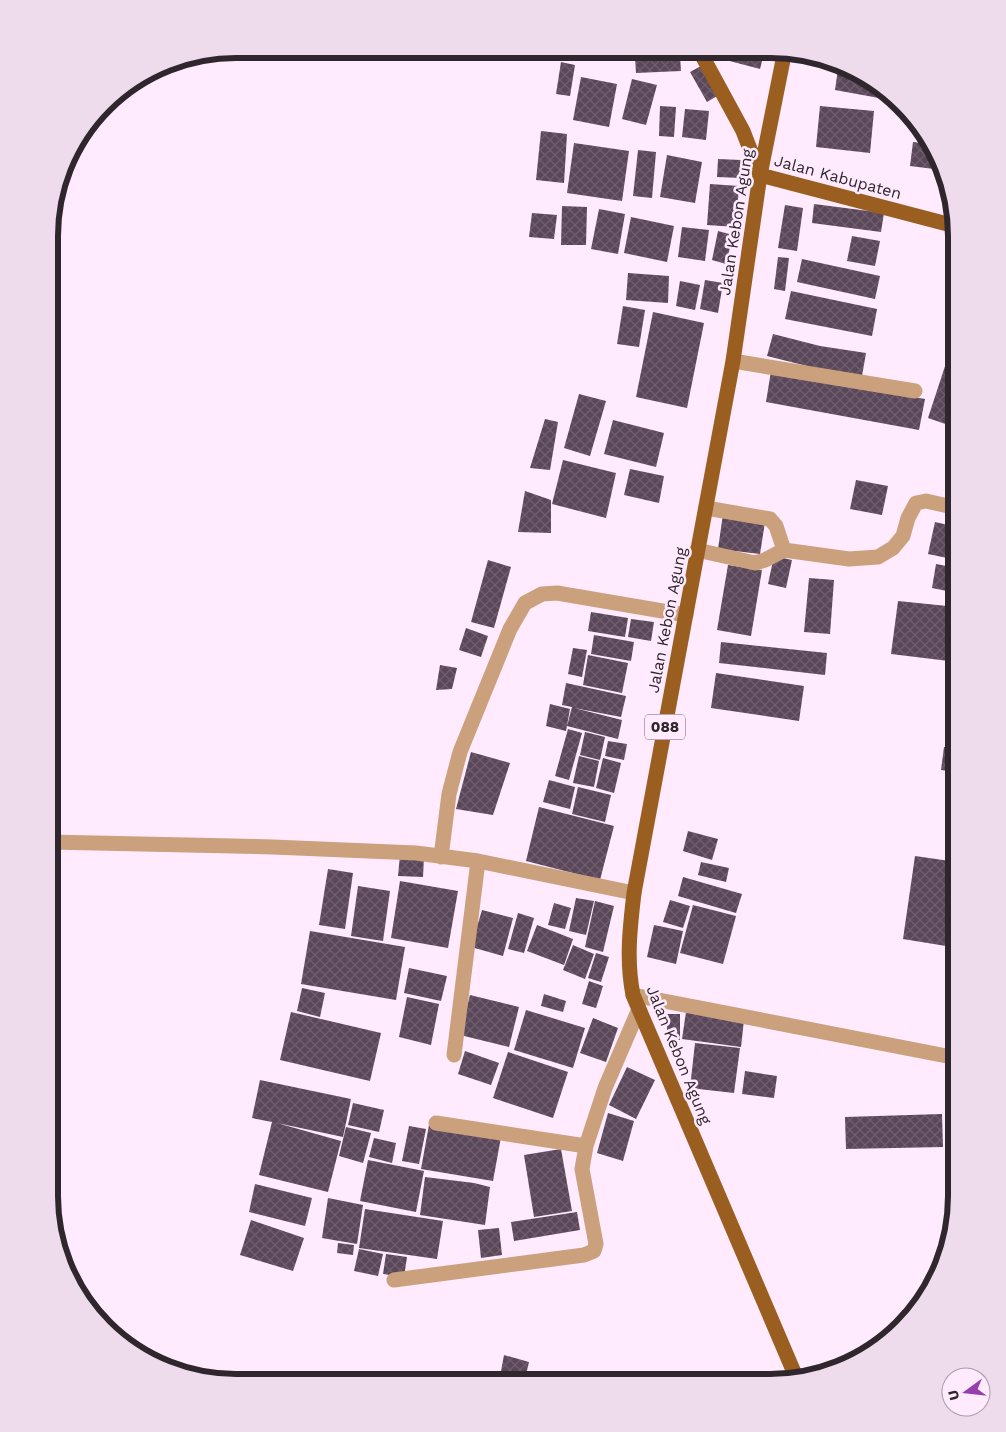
<svg xmlns="http://www.w3.org/2000/svg" width="1006" height="1432" font-family="'Work Sans',sans-serif">
  <style>
    .building { fill: url(#building-cross-hatch) }
    .lines { fill: none; stroke-linecap: round; stroke-linejoin: round }
    .minor { stroke: #cba07c; stroke-width: 15 }
    .major { stroke: #9b5e21; stroke-width: 15 }
    .labels { text-anchor: middle; dominant-baseline: central; stroke-width: 5; stroke-linejoin: round; paint-order: stroke }
    .shield { fill: #ffebfd; stroke: #6d616c; stroke-width: 1 }
    .shield-label { font-size: 15px; font-weight: bold; fill: #2f262e }
    .street-label { font-size: 16px; fill: #2f262e; stroke: #ffebfd }
    .rim { fill: none; stroke: #2f262e; stroke-width: 6 }
  </style>
  <defs>
    <pattern id="building-cross-hatch" width="8" height="8" patternUnits="userSpaceOnUse" patternTransform="scale(1.25)"><rect width="8" height="8" fill="#5b475a"/><path d="M0 0l8 8M0 8l8-8" fill="none" stroke="#6f5f6e"/></pattern>
  </defs>
  <rect width="100%" height="100%" fill="#ffebfd"/>
  <path class="building" d="M725,50H739L763,57L760,69L722,59Z
    M680,56L681,71L636,73L635,57Z
    M561,62L575,65L570,96L556,94Z
    M839,62L881,85L879,98L835,90Z
    M701,66L717,96L707,102L690,72Z
    M581,77L617,84L609,127L573,120Z
    M632,79L657,85L646,125L622,119Z
    M660,106L676,107L674,137L659,136Z
    M820,106L874,111L870,153L816,147Z
    M685,109L709,111L706,140L682,137Z
    M541,131L567,134L564,183L536,180Z
    M913,142L930,144L938,153L942,170L910,166Z
    M574,143L629,151L622,201L567,193Z
    M638,150L656,152L652,198L633,196Z
    M667,155L702,162L695,203L660,197Z
    M718,159L741,160V178L717,177Z
    M710,184L739,186L736,227L707,225Z
    M814,204L884,213L881,232L812,223Z
    M785,205L803,208L797,251L778,248Z
    M562,206L587,207L586,245H561Z
    M599,209L625,214L618,254L591,249Z
    M532,213L557,215L554,239L529,237Z
    M631,217L674,226L667,262L624,253Z
    M682,227L709,230L705,261L678,257Z
    M718,231L733,235L726,264L712,260Z
    M852,236L880,241L875,266L847,261Z
    M778,257L789,258L785,291L774,289Z
    M802,259L880,276L875,299L797,282Z
    M628,273L669,276L668,303L626,300Z
    M705,280L723,283L718,313L700,309Z
    M680,281L700,285L695,310L676,306Z
    M791,291L877,309L872,336L785,319Z
    M623,306L645,310L639,347L617,344Z
    M653,312L704,323L687,408L636,397Z
    M773,334L820,346L866,353L862,376L819,369L767,356Z
    M948,357L957,360V428L928,418Z
    M771,371L925,399L919,430L766,402Z
    M579,394L606,401L590,456L564,448Z
    M545,419L558,422L550,470L530,468Z
    M613,420L664,433L656,467L604,454Z
    M563,460L616,473L606,518L552,504Z
    M630,469L664,476L659,503L624,495Z
    M856,480L888,486L882,515L850,509Z
    M525,491L551,500V533L518,532Z
    M723,514L765,522L760,554L718,549Z
    M935,522L957,527V560L928,554Z
    M774,556L792,560L786,588L768,584Z
    M488,560L511,567L494,628L471,622Z
    M936,564L957,568V593L932,588Z
    M728,565L762,570L751,636L717,630Z
    M809,578L834,580L830,634L804,632Z
    M898,601L957,607V662L891,654Z
    M591,612L628,618L625,637L588,631Z
    M631,619L654,622L651,641L628,637Z
    M466,628L488,636L481,657L459,650Z
    M594,635L634,642L631,661L591,654Z
    M721,642L827,653L825,675L719,663Z
    M573,648L587,650L582,677L568,674Z
    M588,655L628,663L622,693L583,685Z
    M440,665L457,668L452,689L436,690Z
    M716,673L804,686L799,721L711,708Z
    M566,683L626,696L621,717L574,708L622,720L618,739L567,726L572,707L562,705Z
    M550,704L570,709L566,731L546,726Z
    M568,729L582,733L569,780L555,776Z
    M585,732L605,737L600,760L580,755Z
    M608,741L627,744L624,760L605,756Z
    M944,747L957,748V772L941,770Z
    M471,752L510,763L493,815L456,809Z
    M579,756L599,761L594,787L573,783Z
    M603,758L621,763L614,793L596,788Z
    M549,780L575,787L570,809L543,802Z
    M578,787L611,795L605,822L572,814Z
    M539,807L614,826L600,880L526,861Z
    M688,831L718,839L712,860L683,851Z
    M400,855L424,857L423,877L398,876Z
    M915,856L957,862V873L946,946L903,939Z
    M701,862L729,868L726,882L698,875Z
    M328,869L353,873L345,929L319,925Z
    M683,877L742,894L736,913L678,896Z
    M400,881L458,891L448,948L391,938Z
    M358,886L390,891L383,941L351,936Z
    M576,898L594,901L586,935L569,931Z
    M670,900L690,906L683,928L663,922Z
    M595,901L614,906L603,952L585,947Z
    M554,903L571,908L565,929L548,925Z
    M693,905L736,916L723,964L680,953Z
    M482,910L513,918L503,956L471,947Z
    M518,913L534,918L524,953L508,949Z
    M537,925L573,939L564,965L527,951Z
    M654,925L683,931L676,964L647,957Z
    M310,931L405,947L396,1000L301,984Z
    M573,945L594,954L585,979L563,970Z
    M596,953L609,957L601,982L588,978Z
    M409,968L447,976L441,1001L404,993Z
    M589,981L603,986L596,1008L582,1004Z
    M302,988L325,993L320,1017L297,1011Z
    M544,994L566,1001L563,1012L541,1006Z
    M470,995L519,1007L509,1047L460,1035Z
    M407,997L439,1004L431,1045L399,1037Z
    M526,1010L585,1028L573,1068L514,1050Z
    M291,1012L381,1033L370,1081L280,1060Z
    M686,1012L744,1020L741,1047L682,1039Z
    M667,1014H680V1040H667Z
    M593,1018L618,1028L606,1062L580,1053Z
    M695,1043L740,1048L734,1093L690,1088Z
    M465,1051L499,1063L491,1085L458,1074Z
    M508,1052L568,1072L553,1118L493,1098Z
    M627,1067L655,1080L636,1119L609,1105Z
    M745,1071L777,1076L774,1098L742,1094Z
    M260,1080L351,1099L343,1137L277,1123L341,1141L328,1192L259,1175L272,1122L252,1118Z
    M353,1103L384,1110L379,1132L348,1125Z
    M608,1113L634,1121L623,1161L597,1153Z
    M942,1114L943,1147L846,1149L845,1117Z
    M429,1125L501,1137L493,1181L421,1169Z
    M409,1126L426,1129L419,1164L402,1161Z
    M346,1127L371,1133L363,1163L339,1156Z
    M956,1133H957V1155L953,1154Z
    M374,1138L396,1143L392,1163L369,1157Z
    M561,1149L572,1211L534,1217L524,1155Z
    M368,1160L424,1171L416,1212L360,1201Z
    M425,1177L474,1183L490,1187L485,1225L420,1215Z
    M255,1184L312,1198L305,1226L249,1212Z
    M328,1198L363,1205L357,1244L322,1238Z
    M365,1209L443,1221L437,1259L359,1248Z
    M577,1212L580,1230L514,1241L511,1222Z
    M251,1220L304,1238L293,1271L240,1255Z
    M499,1228L502,1255L481,1258L478,1230Z
    M338,1243L354,1245L353,1255L337,1253Z
    M359,1249L383,1254L378,1276L354,1271Z
    M386,1254L407,1257L404,1277L383,1274Z
    M504,1355L529,1362L524,1383L499,1382Z"/>
  <g class="lines">
    <path class="minor" d="M733,361L915,391
      M706,508L770,519L776,526L784,550
      M697,550L755,563L765,560L784,550L849,559L878,557L893,548L903,536L908,518L916,503L926,501L957,508
      M49,842L273,847L416,853L478,861L634,893
      M441,857L449,794L460,752L510,629L525,603L542,594L557,593L686,615
      M633,995L957,1058
      M454,1055L478,861
      M436,1123L586,1146
      M394,1280L584,1255L594,1251L596,1244L582,1169L586,1146L605,1088L639,1009"/>
    <path class="major" d="M699,50L743,131L760,175L955,226
      M785,50L760,175L733,361L634,893C630,927 626,960 633,995L796,1377"/>
  </g>
  <g class="labels">
    <rect class="shield" x="645" y="714.5" width="40" height="25" rx="4"/>
    <g class="shield-label">
      <text x="665" y="727">088</text>
    </g>
    <g class="street-label">
      <text transform="translate(838 177) rotate(15)">Jalan Kabupaten</text>
      <text transform="translate(736 222) rotate(-81)">Jalan Kebon Agung</text>
      <text transform="translate(667 620) rotate(-79)">Jalan Kebon Agung</text>
      <text transform="translate(679 1055) rotate(68)">Jalan Kebon Agung</text>
    </g>
  </g>
  <path d="M0 0H1006V1432H0ZM236 58H770A178 178 0 0 1 948 236V1196A178 178 0 0 1 770 1374H236A178 178 0 0 1 58 1196V236A178 178 0 0 1 236 58Z" fill="#eedbec" fill-rule="evenodd"/>
  <path class="rim" d="M236 58H770A178 178 0 0 1 948 236V1196A178 178 0 0 1 770 1374H236A178 178 0 0 1 58 1196V236A178 178 0 0 1 236 58Z"/>
  <g transform="translate(966 1392) rotate(255)"><circle r="24" fill="#ffebfd" stroke="#ac9caa"/>
  <path d="M0-4L9 19L0 12L-9 19Z" fill="#963fab"/>
  <text y="-8" font-size="14" font-weight="bold" text-anchor="middle" fill="#2f262e">U</text>
  </g>
</svg>
